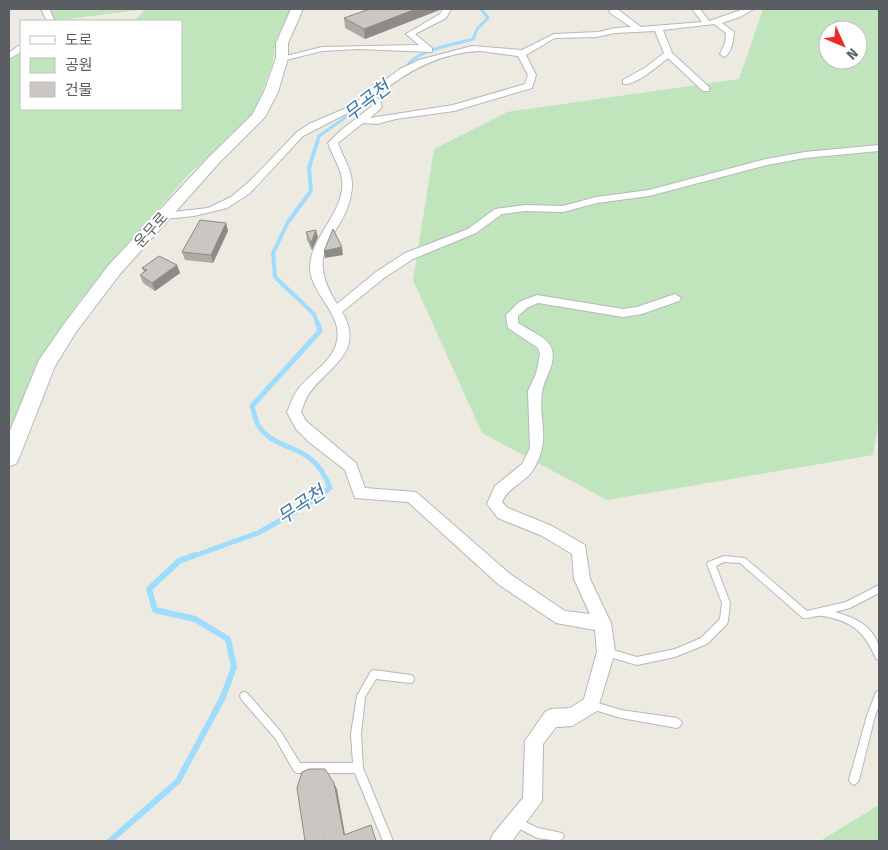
<svg xmlns="http://www.w3.org/2000/svg" width="888" height="850" font-family="'Fira Sans','Noto Sans KR',sans-serif">
  <style>
    .green { fill: #c0e5bd; fill-rule: evenodd }
    .lines { fill: none; stroke-linecap: round; stroke-linejoin: round }
    .stream-far3 { stroke: #9fdcff; stroke-width: 3 }
    .stream-far2 { stroke: #9fdcff; stroke-width: 4 }
    .stream-far1 { stroke: #9fdcff; stroke-width: 5 }
    .stream { stroke: #9fdcff; stroke-width: 6 }
    .lane-casing { stroke: #b4b8bc; stroke-width: 2 }
    .street-casing { stroke: #b4b8bc; stroke-width: 2 }
    .secondary-casing { stroke: #b5b9be; stroke-width: 2 }
    .lane { fill: #fff; fill-rule: evenodd }
    .street { fill: #fff; fill-rule: evenodd }
    .secondary { fill: #fff; fill-rule: evenodd }
    .wall { fill: #aeaaa6 }
    .shaded-wall { fill: #8d8b87 }
    .building { fill: #cac6c1; stroke: #8d8b87 }
    .labels { text-anchor: middle; dominant-baseline: central; stroke-width: 4; stroke-linejoin: round; paint-order: stroke }
    .far-street-label { font-size: 15px; fill: #5a5e62; stroke: #fff }
    .water-label { font-size: 19px; font-style: italic; fill: #3a77a8; stroke: #fff }
  </style>
  <rect width="100%" height="100%" fill="#edeae1"/>
  <path class="green" d="M47,9H291L276,39L272,66L253,116L189,174L80,300L36,365L9,432V58L21,49V109H181V21H134L146,9L53,21Z
    M763,9H879V421L873,455L607,500L482,433L413,280L434,149L507,112L739,79ZM828,30H858V60H828Z
    M879,805V841H820Z"/>
  <g class="lines">
    <path class="stream-far3" d="M405,70C412,50 453,45 473,39L477,29L488,18L481,9
      M317,144L319,136L372,99"/>
    <path class="stream-far2" d="M317,142L309,168L311,191L288,222L273,253L275,277L314,314L318,325"/>
    <path class="stream-far1" d="M191,557L258,533L304,507L330,488C312,439 277,455 258,425C255,419 254,412 252,406L320,331L318,324"/>
    <path class="stream" d="M110,841L178,781L223,697L234,667L228,639L195,619L155,610L149,589L179,561L195,555"/>
    <g class="lane-casing">
      <path id="lane" d="M724,556L745,558L807,611L846,602L879,585V593L850,608L835,612C853,617 872,625 878,644C880,649 879,655 879,660L876,659C865,632 852,621 823,616C816,615 810,619 803,618L740,563L724,562L716,566L730,603L728,621L727,624L707,644L675,657L637,665L603,655L602,652L603,649L606,648L637,657L675,649L701,638L720,619L722,603L707,564L708,562Z
        M374,670L410,675L413,676L414,679L413,682L410,683L376,679L365,697L361,734L363,768L393,841H383L355,773H297L294,771L275,738L241,699L240,696L241,693L244,692L247,693L281,732L300,763H353L351,734L357,696L371,671Z
        M879,691V706L875,716L859,780L857,783L854,785L851,783L849,780L867,716L876,692Z
        M591,701L621,710L677,718L680,720L682,723L680,726L677,728L621,718L588,708L587,705L588,702Z
        M517,818L538,828L562,833L564,836L562,839L559,841L537,838L514,826L512,823L514,820Z"/>
    </g>
    <g class="street-casing">
      <path id="street" d="M41,9H49L55,21H47Z
        M443,9H451L446,18L415,34L432,48V52L359,49L322,51L282,61L278,58L322,47L419,45L406,34L440,14Z
        M609,9H617L641,27L702,22L692,9H700L709,21L744,9H754L740,17L722,23L734,32C733,41 732,53 724,57L720,54L725,43L726,33L714,24L663,30L672,53L709,87V91H703L668,58C658,66 635,86 623,84V80L646,67L664,53L655,31L615,33L596,37L555,38L526,55L536,75L532,88L454,111L396,119L377,124L363,123L338,143C343,158 353,171 352,187C348,238 299,244 337,304L376,272L405,253L468,229L495,209L525,205L563,206L596,197L649,190L766,159L805,152L879,145V151L805,158L767,165L649,196L597,203L563,212L525,211L502,214L476,233L413,259L384,278L342,312C367,354 324,368 307,397C304,402 303,407 301,412L306,421L356,463L365,488L416,492L510,574L565,611L590,614L574,579L572,554L542,536L498,518L487,504L495,486L522,464L530,448L528,391L536,374L540,354L538,348L508,328L506,315L519,302L537,295L623,309L637,307L675,294L681,298L679,301L642,314L623,317L538,303L527,308L518,316V323C527,329 544,336 550,345C559,361 544,377 542,392C538,424 552,438 533,470C525,483 508,487 502,502L508,508L552,526L585,545L590,579L611,623L615,652L597,711L572,726L556,727L543,744L542,801L512,841H490L493,834L523,798L525,741L545,712L551,709L570,708L584,699L597,652L595,630L556,623L498,584L408,502L355,498L345,470L309,442L296,429L287,412C291,404 293,395 299,388C311,373 333,361 337,341C343,313 310,294 310,267C311,235 346,212 342,179C340,166 332,155 328,143L340,131L372,106L371,101L303,136L249,194L227,208L194,216L164,219L159,216L164,213L208,208L231,197L251,180L297,132L309,124L351,106L400,69L419,60L472,46L522,50L554,34L599,32L615,28L631,27L610,13ZM480,51L518,56L528,75L525,84L453,105L370,118L382,107L380,100L376,97C406,71 439,53 480,51Z
        M18,46H21V52L9,59V53Z"/>
    </g>
    <g class="secondary-casing">
      <path id="secondary" d="M291,9H303L288,43V58L278,92L265,117L219,163L120,274L76,332L55,366L19,458L16,464L9,466V433L39,360L64,324L108,266L209,157L252,115L264,92L276,58V43Z"/>
    </g>
    <use href="#lane" class="lane"/>
    <use href="#street" class="street"/>
    <use href="#secondary" class="secondary"/>
  </g>
  <path class="wall" d="M370,9H442L365,39L345,28L344,18Z
    M226,223L228,231L213,263L185,260L182,252Z
    M306,232L318,237L312,250L307,240Z
    M177,265L180,273L155,291L143,283L140,275L144,272L142,268Z"/>
  <path class="shaded-wall" d="M416,9H442L365,39L364,29Z
    M226,223L228,231L213,263L211,255Z
    M316,230L318,237L312,250L311,243Z
    M342,247L343,255L325,258L324,251Z
    M177,265L180,273L155,291L152,283Z
    M334,783L337,789L346,840L344,835Z"/>
  <path class="building" d="M370,9H416L364,29L344,18Z
    M200,220L226,223L211,255L182,252Z
    M333,229L342,247L324,251Z
    M316,230L311,243L306,232Z
    M159,256L177,265L152,283L140,275L147,270L142,268Z
    M309,769H325L334,783L344,835L371,825L376,841H326L325,840L321,841H305L297,788L302,772Z"/>
  <g class="labels">
    <g class="far-street-label">
      <text transform="translate(151 230) rotate(-48)">운무로</text>
    </g>
    <g class="water-label">
      <text transform="translate(367 101) rotate(-38)">무곡천</text>
      <text transform="translate(301 505) rotate(-34)">무곡천</text>
    </g>
  </g>
  <rect width="888" height="850" fill="none" stroke="#5a5e62" stroke-width="20"/>
  <rect x="20" y="20" width="162" height="90" fill="#ffffff" stroke="#bdbfc0"/>
  <rect x="30" y="36" width="25" height="8" fill="#ffffff" stroke="#bdbfc0"/>
  <text x="65" y="45" font-size="15" fill="#5a5e62">도로</text>
  <rect x="30" y="58" width="25" height="15" fill="#c0e5bd" stroke="#bdbfc0"/>
  <text x="65" y="70" font-size="15" fill="#5a5e62">공원</text>
  <rect x="30" y="82" width="25" height="15" fill="#cac6c1" stroke="#bdbfc0"/>
  <text x="65" y="95" font-size="15" fill="#5a5e62">건물</text>
  <g transform="translate(843 45) rotate(134)"><circle r="24" fill="#ffffff" stroke="#bdbfc0"/>
  <path d="M0-4L9 19L0 12L-9 19Z" fill="#eb2b2a"/>
  <text y="-8" font-size="14" font-weight="bold" text-anchor="middle" fill="#5a5e62">N</text>
  </g>
</svg>
